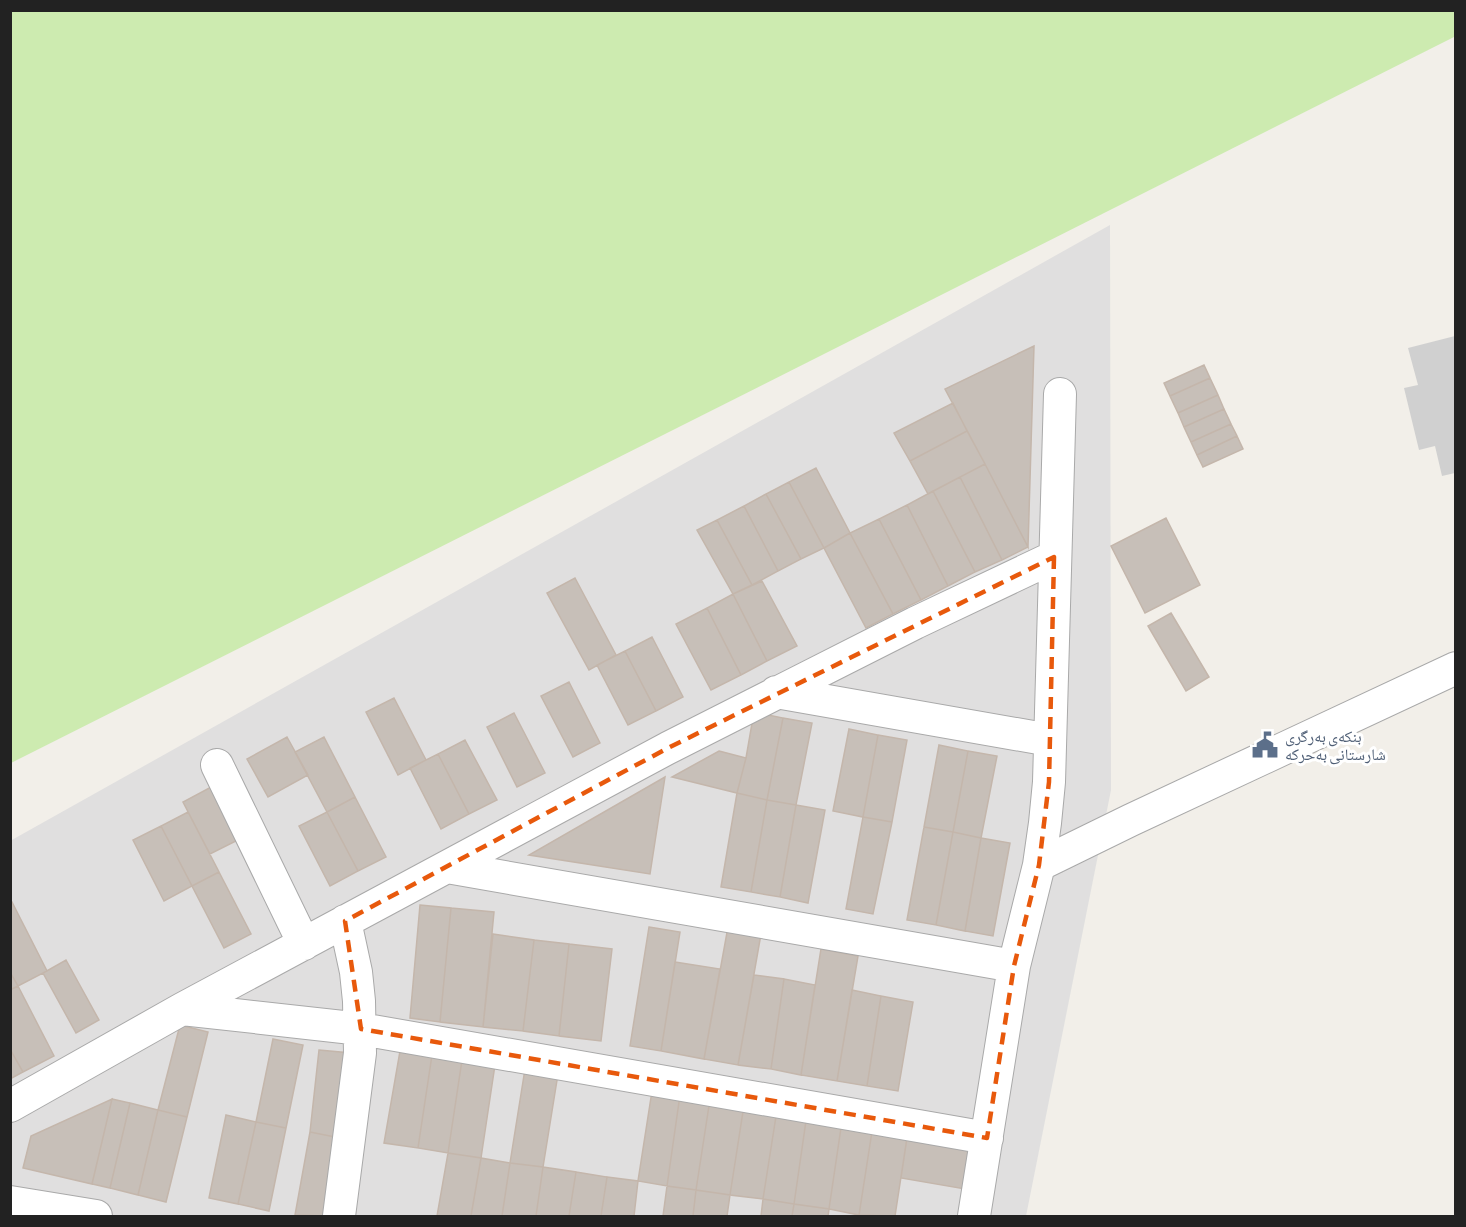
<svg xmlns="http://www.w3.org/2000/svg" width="1466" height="1227" font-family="'Asap Condensed','Noto Naskh Arabic',sans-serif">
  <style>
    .residential { fill: #e0dfdf }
    .religious { fill: #d0d0d0 }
    .grass { fill: #cdebb0 }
    .building { fill: #c7bfb8; stroke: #c4b6ab; stroke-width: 1.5 }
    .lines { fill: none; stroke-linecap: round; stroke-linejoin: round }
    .street-casing { stroke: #a9a9a9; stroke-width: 34 }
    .street { stroke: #fff; stroke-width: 32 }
    .marked { fill: none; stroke: #e8590c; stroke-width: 4.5; stroke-dasharray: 12 8; stroke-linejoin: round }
    .labels { text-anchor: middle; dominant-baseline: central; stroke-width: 6; stroke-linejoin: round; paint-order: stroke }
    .service-label { font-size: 16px; fill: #4e5e75; stroke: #fff; text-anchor: start }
  </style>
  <rect width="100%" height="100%" fill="#f2efe9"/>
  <path class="residential" d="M1110,225L1111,790L1026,1216H11L10,841Z"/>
  <path class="religious" d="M1455,336V473L1442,476L1435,446L1419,450L1404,388L1418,385L1408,348Z"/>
  <path class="grass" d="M11,10H1455L1456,36L11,763Z"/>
  <path class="building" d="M1034,346L1028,547L985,464L945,389Z
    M1204,365L1210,378L1170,396L1164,383Z
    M1210,378L1218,395L1178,413L1170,396Z
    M1218,395L1224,409L1184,427L1178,413Z
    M953,403L967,431L910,461L894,433Z
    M1224,409L1231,424L1191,442L1184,427Z
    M1231,424L1237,436L1197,455L1191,442Z
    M967,431L985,464L928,494L910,461Z
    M1237,436L1243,449L1203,467L1197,455Z
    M985,464L1028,547L1002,560L960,477Z
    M816,468L850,533L824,548L789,482Z
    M960,477L1002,560L975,572L933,491Z
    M789,482L824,548L801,559L766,494Z
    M933,491L975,572L948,586L907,505Z
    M766,494L801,559L778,571L744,506Z
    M907,505L948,586L921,600L879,519Z
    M744,506L778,571L752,585L717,520Z
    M1166,518L1200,585L1145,613L1111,546Z
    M879,519L921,600L893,614L850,533Z
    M717,520L752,585L733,594L697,530Z
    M850,533L893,614L866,628L824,548Z
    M575,578L616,655L589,670L547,593Z
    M762,581L797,646L767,661L733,594Z
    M733,594L767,661L741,675L707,608Z
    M707,608L741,675L711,690L676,624Z
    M1171,613L1209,677L1186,691L1148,626Z
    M652,637L683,697L656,711L625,651Z
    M625,651L656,711L628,725L597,665Z
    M569,682L600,743L573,757L541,696Z
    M394,698L426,760L398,775L366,712Z
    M754,712L783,718L767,800L737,793L746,758Z
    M514,713L545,773L517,787L487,727Z
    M783,718L812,723L796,805L767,800Z
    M849,729L878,735L863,817L833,811Z
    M878,735L907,740L892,822L863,817Z
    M287,737L308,775L268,797L247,759Z
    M324,737L355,797L327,812L295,752Z
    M465,740L497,800L469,814L438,754Z
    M939,745L968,751L953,832L924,827Z
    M719,751L746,758L737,793L672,777Z
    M968,751L997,756L981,838L953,832Z
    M438,754L469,814L441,829L410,768Z
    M665,777L650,874L529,855Z
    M213,786L240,839L210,854L183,802Z
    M737,793L767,800L751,892L721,887Z
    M355,797L386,857L358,871L327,812Z
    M767,800L796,805L780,897L751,892Z
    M796,805L825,810L808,903L780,897Z
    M188,812L219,872L192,886L161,826Z
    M327,812L358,871L330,886L299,826Z
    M863,817L892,822L873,914L846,909Z
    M161,826L192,886L164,901L133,840Z
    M924,827L953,832L936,925L907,920Z
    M953,832L981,838L965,931L936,925Z
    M981,838L1010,843L993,936L965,931Z
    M219,872L251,934L224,948L192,886Z
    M12,902L47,971L18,986L10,972V903Z
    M420,905L451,908L440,1022L410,1018Z
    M451,908L494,912L483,1027L440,1022Z
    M649,927L680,932L661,1051L630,1046Z
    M728,927L761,934L738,1065L704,1059Z
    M493,934L534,940L523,1031L483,1027Z
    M534,940L569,944L559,1036L523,1031Z
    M569,944L612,949L601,1041L559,1036Z
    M821,949L858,956L837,1081L801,1075Z
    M66,960L99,1020L76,1033L43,973Z
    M675,962L720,969L704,1059L661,1051Z
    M10,972L18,986L10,990Z
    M754,975L784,979L771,1069L738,1065Z
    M784,979L815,985L801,1075L771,1069Z
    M18,986L54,1056L23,1072L10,1049V990Z
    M852,990L881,996L867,1086L837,1081Z
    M881,996L913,1002L898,1091L867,1086Z
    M180,1025L208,1032L187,1117L158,1110Z
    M273,1039L303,1045L286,1128L256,1122Z
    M10,1049L23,1072L10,1079Z
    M319,1050L351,1053L340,1138L310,1132Z
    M400,1051L432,1055L418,1148L384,1143Z
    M432,1055L462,1060L448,1153L418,1148Z
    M462,1060L495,1065L481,1158L448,1153Z
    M525,1069L558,1074L543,1167L510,1163Z
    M652,1091L680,1095L667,1186L638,1181Z
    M680,1095L710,1099L696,1190L667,1186Z
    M112,1099L92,1184L23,1168L31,1136Z
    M112,1099L130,1103L110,1188L92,1184Z
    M710,1099L744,1105L730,1195L696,1190Z
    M130,1103L158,1110L138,1195L110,1188Z
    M744,1105L777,1110L763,1199L730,1195Z
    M158,1110L187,1117L166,1202L138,1195Z
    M777,1110L807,1114L794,1204L763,1199Z
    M807,1114L842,1121L829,1209L794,1204Z
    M226,1115L256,1122L238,1204L209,1198Z
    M842,1121L873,1125L859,1215L829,1209Z
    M256,1122L286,1128L269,1211L238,1204Z
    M873,1125L908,1131L895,1216L859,1215Z
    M310,1132L340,1138L326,1216L295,1215Z
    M907,1138L972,1149L965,1189L901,1178Z
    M448,1153L481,1158L471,1216H437Z
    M481,1158L510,1163L502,1216H471Z
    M510,1163L543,1167L536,1216H502Z
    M543,1167L576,1172L569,1216H536Z
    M576,1172L607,1177L601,1216H569Z
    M607,1177L638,1181L634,1216H601Z
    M667,1186L696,1190L693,1216H663Z
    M696,1190L730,1195L727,1216H693Z
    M763,1199L794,1204L792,1216H761Z
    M794,1204L829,1209L828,1216H792Z"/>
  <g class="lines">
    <g class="street-casing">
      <path id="street" d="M776,692L1050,740
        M217,765L304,944
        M1039,865L1131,820L1456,668
        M447,867L1014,966
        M182,1009L361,1029L987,1138
        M10,1106L182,1009L668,748L915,623L1054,557
        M10,1202L96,1216
        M339,1216L360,1053L359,1001L356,972L345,921
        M974,1216L1014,966L1039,865L1045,823L1049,782L1060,394"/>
    </g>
    <use href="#street" class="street"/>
  </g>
  <path class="marked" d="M1054,557L1049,782L1039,865L1014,966L987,1138L361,1029L345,921L668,748Z"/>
  <defs>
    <g id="civic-bare" transform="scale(2.07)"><path d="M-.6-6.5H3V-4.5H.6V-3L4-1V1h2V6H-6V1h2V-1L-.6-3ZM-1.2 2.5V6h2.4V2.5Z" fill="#5c6f8a" stroke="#fff" stroke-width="2.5" paint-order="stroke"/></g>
  </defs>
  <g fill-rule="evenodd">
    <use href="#civic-bare" x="1265" y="745"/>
  </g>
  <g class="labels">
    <g class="service-label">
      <text x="1285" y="736">بنکەی بەرگری<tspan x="1285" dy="18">شارستانی بەحرکە</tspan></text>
    </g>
  </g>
  <rect width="1466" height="1227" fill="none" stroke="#222222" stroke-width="24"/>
</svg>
